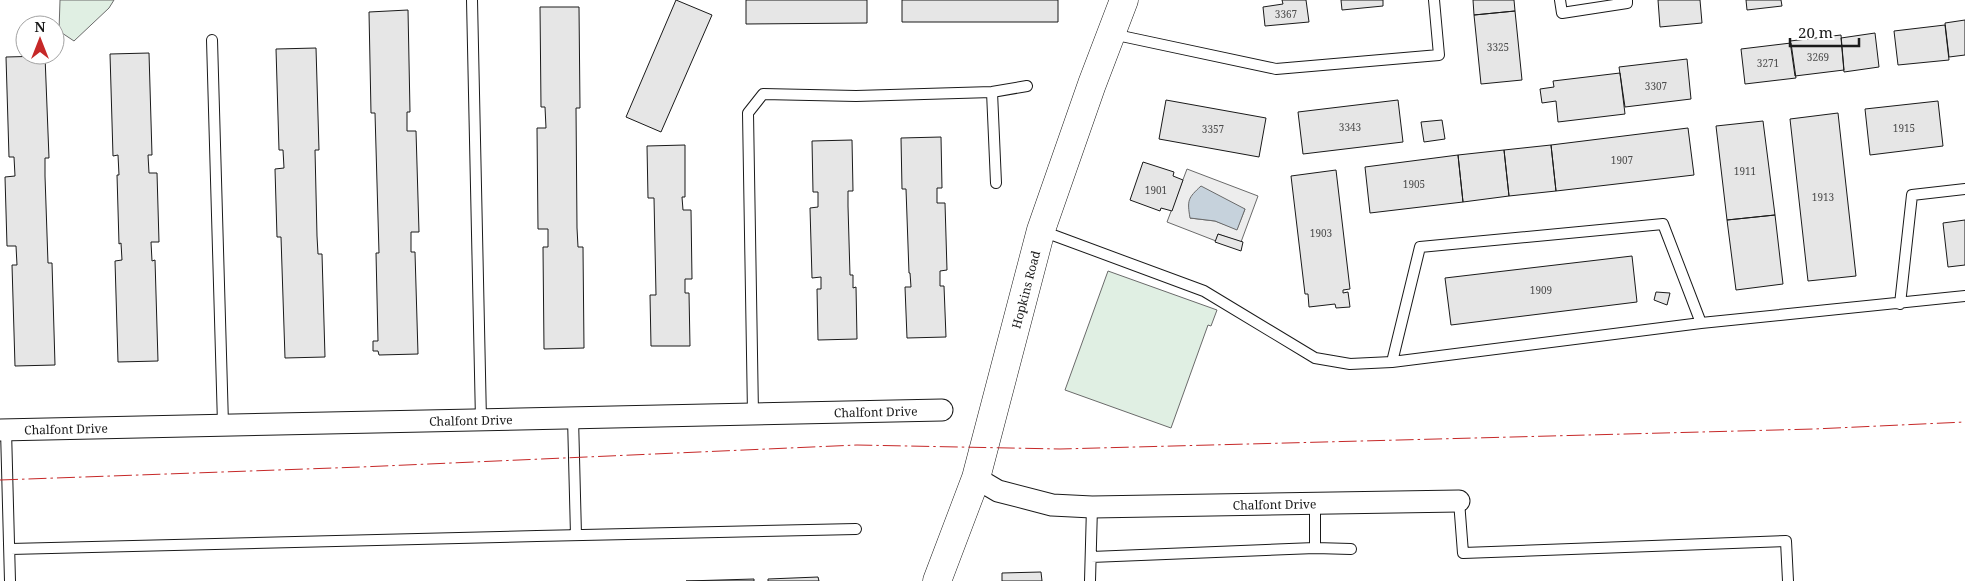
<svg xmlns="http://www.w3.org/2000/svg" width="1965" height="581" font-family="'Noto Serif',serif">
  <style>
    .green { fill: #e0efe3; stroke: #6a6a6a }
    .parking { fill: #ededed; stroke: #6a6a6a; fill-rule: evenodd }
    .water { fill: #c6d2dc; stroke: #6a6a6a }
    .building { fill: #e6e6e6; stroke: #1a1a1a }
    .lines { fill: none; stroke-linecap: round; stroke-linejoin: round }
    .lane-casing { stroke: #1a1a1a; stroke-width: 12 }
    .street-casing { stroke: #1a1a1a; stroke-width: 23 }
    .secondary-casing { stroke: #1a1a1a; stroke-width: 29 }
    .lane { stroke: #fff; stroke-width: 10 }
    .street { stroke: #fff; stroke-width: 21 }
    .secondary { stroke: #fff; stroke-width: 28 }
    .power { stroke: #c62828; stroke-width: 1; stroke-dasharray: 18 4 2.5 4; stroke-linecap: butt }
    .labels { text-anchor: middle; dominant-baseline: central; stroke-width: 4; stroke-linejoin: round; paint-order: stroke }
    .number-label { font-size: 10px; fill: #4d4d4d }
    .street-label { font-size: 12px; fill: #1a1a1a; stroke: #fff }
  </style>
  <rect width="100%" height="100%" fill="#fff"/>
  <path class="green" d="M60,0H114L109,8L74,41L59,31Z
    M1108,271L1217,310L1211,326L1208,325L1171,428L1065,390Z"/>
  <path class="parking" d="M1187,169L1258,196L1241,242L1218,234L1216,241L1167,222ZM1245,209L1237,229L1215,221L1190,218Z"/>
  <path class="water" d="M1201,186L1245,209L1237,230L1215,221L1190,218C1187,200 1188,198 1201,186Z"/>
  <path class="building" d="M676,0L712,15L661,132L626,117Z
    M746,0H867V23L746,24Z
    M902,0H1058V22H902Z
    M1282,0H1306L1309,22L1265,26L1263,7L1283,4Z
    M1341,0H1383V6L1342,10Z
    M1473,0H1514L1515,11L1474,15Z
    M1658,0H1700L1702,23L1660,27Z
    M1746,0H1781L1782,6L1747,10Z
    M540,7H579L580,108H576L577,228L578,247H583L584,348L544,349L543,247H548V229H538L537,128H546L545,107H541Z
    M408,10L410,112H407V131H416L419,232H411V252H415L418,354L379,355L378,351H373V341H378L376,253H379L375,113H371L369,12Z
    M1515,11L1522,80L1481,84L1474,15Z
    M1965,20V55L1949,57L1945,23Z
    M1945,25L1949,60L1898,65L1894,31Z
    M1875,33L1879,67L1844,72L1841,38Z
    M1841,35L1844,70L1795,76L1790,41Z
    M1791,43L1796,78L1745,84L1741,49Z
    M316,48L319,150H315L317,236L318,254H322L325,357L285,358L281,237H277L275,169L284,168L283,150H279L276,49Z
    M149,53L152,155H148L149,173H157L159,242H151L152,261L155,260L158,361L118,362L115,261L122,260L121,243L119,244L117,175H119L118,155L113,156L110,54Z
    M45,56L49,158H45V176L48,263H52L55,365L15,366L12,265H17L16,246H7L5,177L15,176L14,157H9L6,57Z
    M1687,59L1691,99L1625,107L1619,67Z
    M1620,73L1625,114L1558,122L1556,101L1542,103L1540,89L1554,87L1553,81Z
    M1166,100L1266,118L1259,157L1159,139Z
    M1398,100L1403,142L1303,154L1298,112Z
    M1938,101L1943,146L1870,155L1865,109Z
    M1838,113L1856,276L1808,281L1790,119Z
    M1442,120L1445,139L1424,142L1421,122Z
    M1763,121L1775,215L1727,220L1716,126Z
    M1688,128L1694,175L1556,191L1551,145Z
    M941,137L942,188H937V203H945L947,270L940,271V286H944L946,337L907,338L905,287H911L910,273H909L906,189H902L901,138Z
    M852,140L853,191H848V206L850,275H853V288L856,287L857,339L818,340L817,289H821V277L812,278L810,208L818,207V192H813L812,141Z
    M685,145V197H682L683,210H691L692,279H685V293H689L690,346H651L650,295H656L654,198H648L647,146Z
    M1551,145L1556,191L1509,196L1504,150Z
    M1504,150L1509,196L1463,202L1458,155Z
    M1458,155L1463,202L1370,213L1365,167Z
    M1143,162L1174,172L1173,176L1183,180L1172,211L1161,208L1160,211L1130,200Z
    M1336,170L1350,289L1343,290V293L1348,292L1350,307L1336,308L1335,304L1309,307L1308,294H1305L1291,176Z
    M1775,215L1783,284L1736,290L1727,220Z
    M1965,220V265L1948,267L1943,223Z
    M1218,234L1243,242L1241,251L1215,242Z
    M1632,256L1637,302L1451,325L1445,278Z
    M1656,292L1670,293L1667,305L1654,300Z
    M1041,572L1042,581H1002V573Z
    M818,577L819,581H768V579Z
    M754,579V581H686Z"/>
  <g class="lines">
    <g class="lane-casing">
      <path id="lane" d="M472,0L481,420
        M1560,0L1562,13L1627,3V0
        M1112,34L1276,69L1439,55L1434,0
        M212,40L223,424
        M992,92L996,183
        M1042,231L1204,291L1315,358L1350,364L1392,362L1701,323L1965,296
        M1900,304L1912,195L1965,189
        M1392,362L1420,247L1663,224L1701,323
        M753,414L748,113L763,94L856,96L992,92L1027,86
        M573,418L576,535
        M6,430L10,581
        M1459,501L1463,553L1786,541L1788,581
        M1315,504V548
        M10,549L537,536L856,529
        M1091,557L1315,548L1351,549
        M1090,581L1092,507"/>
    </g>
    <g class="street-casing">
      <g id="street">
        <path id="s1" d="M0,430L942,410"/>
        <path id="s2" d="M976,478L998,491L1052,505L1092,507L1459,501"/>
      </g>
    </g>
    <g class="secondary-casing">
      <g id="secondary">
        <path id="s3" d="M937,581L976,478L1041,230L1092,84L1124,0"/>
      </g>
    </g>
    <use href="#lane" class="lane"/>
    <use href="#street" class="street"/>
    <use href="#secondary" class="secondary"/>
    <path class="power" d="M0,480L361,467L857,445L1060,449L1814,429L1965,422"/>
  </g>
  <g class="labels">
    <g class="number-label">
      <text x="1286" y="14">3367</text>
      <text x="1498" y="47">3325</text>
      <text x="1818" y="57">3269</text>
      <text x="1768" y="63">3271</text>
      <text x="1656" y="86">3307</text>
      <text x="1350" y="127">3343</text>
      <text x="1904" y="128">1915</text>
      <text x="1213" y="129">3357</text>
      <text x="1622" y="160">1907</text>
      <text x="1745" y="171">1911</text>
      <text x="1414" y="184">1905</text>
      <text x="1156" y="190">1901</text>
      <text x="1823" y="197">1913</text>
      <text x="1321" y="233">1903</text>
      <text x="1541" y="290">1909</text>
    </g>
    <g class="street-label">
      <text stroke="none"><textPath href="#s3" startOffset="305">Hopkins Road</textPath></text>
      <text stroke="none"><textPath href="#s1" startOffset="876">Chalfont Drive</textPath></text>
      <text stroke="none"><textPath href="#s1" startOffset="471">Chalfont Drive</textPath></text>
      <text stroke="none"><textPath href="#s1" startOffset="66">Chalfont Drive</textPath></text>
      <text stroke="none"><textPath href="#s2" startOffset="304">Chalfont Drive</textPath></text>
    </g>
  </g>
  <g transform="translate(40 40)"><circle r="24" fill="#ffffff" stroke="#a3a3a3"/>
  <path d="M0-4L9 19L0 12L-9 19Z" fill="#c62828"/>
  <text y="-8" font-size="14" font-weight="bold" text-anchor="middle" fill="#1a1a1a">N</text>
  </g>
  <path d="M1790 38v8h69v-8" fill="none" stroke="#1a1a1a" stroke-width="2.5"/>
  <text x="1798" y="38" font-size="15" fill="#1a1a1a" stroke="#ffffff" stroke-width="4" paint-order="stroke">20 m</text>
</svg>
